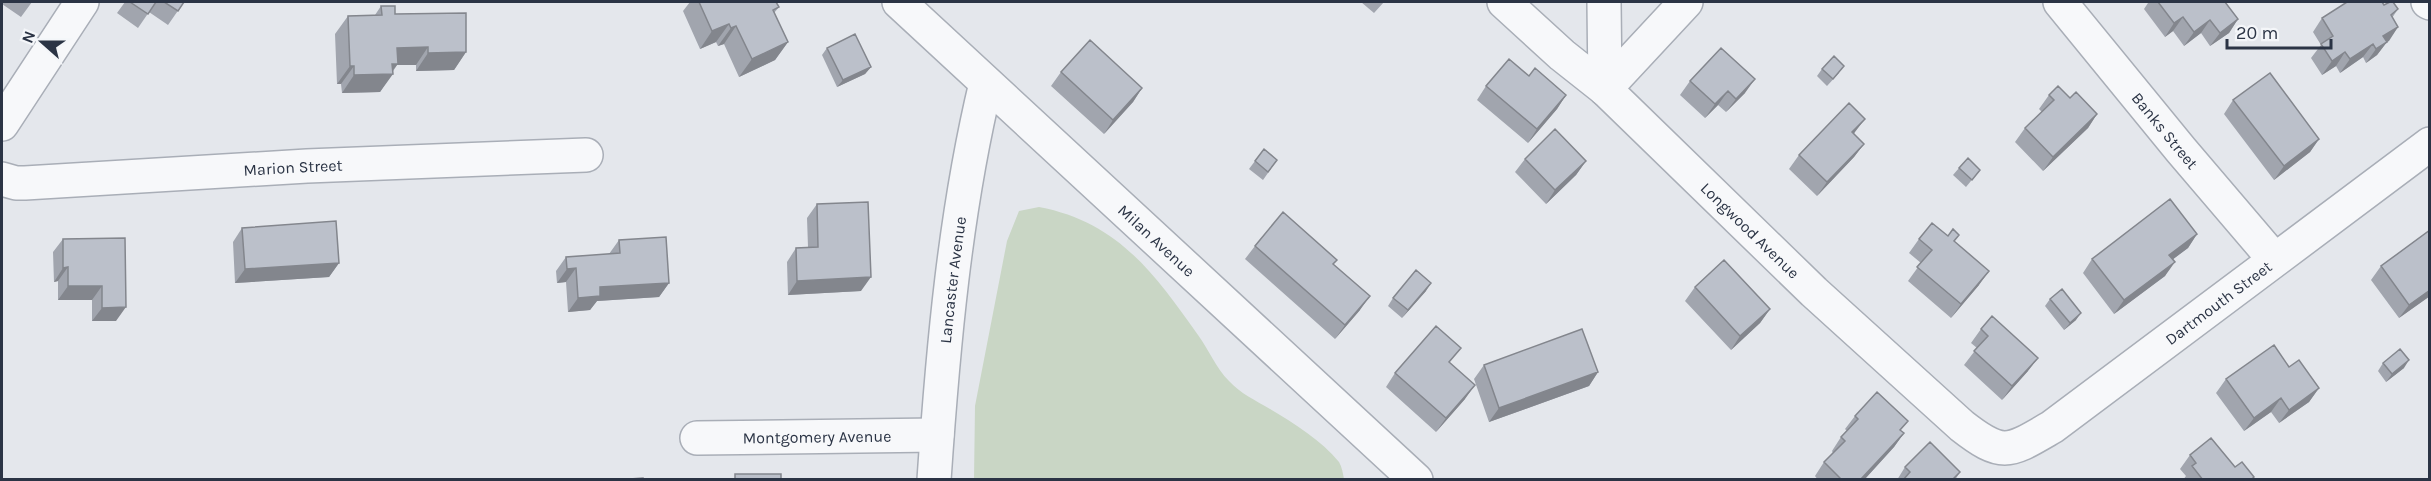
<svg xmlns="http://www.w3.org/2000/svg" width="2431" height="481" font-family="Karla,sans-serif">
  <style>
    .green { fill: #c9d6c5 }
    .lines { fill: none; stroke-linecap: round; stroke-linejoin: round }
    .minor-casing { stroke: #a9aeb7; stroke-width: 36 }
    .minor { stroke: #f7f8fa; stroke-width: 33 }
    .wall { fill: #a1a5ae }
    .shaded-wall { fill: #83868d }
    .building { fill: #bbc0ca; stroke: #83868d; stroke-width: 1.5 }
    .labels { text-anchor: middle; dominant-baseline: central; stroke-width: 6; stroke-linejoin: round; paint-order: stroke }
    .street-label { font-size: 16px; fill: #2b3445; stroke: #f4f6f9 }
  </style>
  <rect width="100%" height="100%" fill="#e4e7ec"/>
  <path class="green" d="M1039,207C1118,222 1154,273 1198,335C1209,350 1216,368 1229,381C1241,394 1255,400 1270,409C1294,423 1322,441 1339,462C1342,467 1343,474 1344,479H974L975,406L1007,241L1019,211Z"/>
  <g class="lines">
    <g class="minor-casing">
      <g id="minor">
        <path id="s1" d="M899,2L1416,480"/>
        <path id="s2" d="M1504,2L1562,55L1605,89L1814,292L1962,426C2003,458 2009,452 2052,427L2430,144"/>
        <path d="M1604,2L1605,89"/>
        <path id="s3" d="M2060,2L2181,150L2274,259"/>
        <path d="M2428,2L2430,3"/>
        <path d="M1605,89L1686,2"/>
        <path d="M2,124L82,2"/>
        <path id="s4" d="M2,179L16,183H25L307,166L586,155"/>
        <path id="s5" d="M697,438L937,435"/>
        <path id="s6" d="M934,480C943,347 955,212 986,83"/>
      </g>
    </g>
    <use href="#minor" class="minor"/>
  </g>
  <path class="wall" d="M2,2H32L21,17L2,4Z
    M125,2H184L168,25L149,12L138,28L117,13Z
    M690,2H776L779,7L774,13L788,42L775,60L739,77L724,44L718,46L716,42L700,49L683,11Z
    M1361,2H1384L1374,13Z
    M2147,2H2225L2238,19L2229,33L2210,46L2201,33L2184,46L2173,31L2165,37L2144,9L2148,3Z
    M2384,5L2398,9L2392,18L2398,27L2377,55L2366,63L2363,57L2340,73L2336,66L2322,75L2311,58L2321,45L2313,32L2322,18Z
    M381,6L395,14L466,52L454,70L416,71V65H397L380,92L342,93L341,84H337L335,34L348,16L375,15Z
    M827,48L871,67L865,74L837,87L822,55Z
    M1822,69L1839,73L1827,86L1817,76Z
    M1061,72L1142,88L1133,102L1104,134L1051,86Z
    M1529,76L1566,95L1557,109L1528,143L1477,100L1486,86Z
    M1690,81L1745,93L1726,112L1718,105L1705,118L1680,95Z
    M2049,95L2070,98L2097,114L2088,128L2043,171L2015,142L2025,128L2042,112L2039,109Z
    M2233,100L2319,139L2310,152L2274,180L2224,114Z
    M1855,132L1854,134L1864,144L1854,157L1817,196L1789,169L1799,155Z
    M1525,159L1586,161L1576,175L1546,204L1515,172Z
    M1277,160L1263,180L1249,169L1255,161Z
    M1959,168L1980,170L1966,187L1953,175Z
    M817,204L861,291L788,295L787,262L796,248L808,247L807,218Z
    M242,228L339,263L329,277L235,283L233,242Z
    M2430,230V296L2399,318L2371,280L2381,266Z
    M2197,234L2188,248L2173,259L2165,276L2114,314L2083,273L2092,259Z
    M125,238L116,321H92V300H58V281L54,282L53,252L63,239Z
    M1919,239L1954,241L1979,285L1951,318L1908,281L1921,263L1909,253Z
    M619,240L669,283L659,297L597,301L590,310L568,312L566,282L557,283L556,271L566,257L609,254Z
    M1255,246L1360,310L1335,339L1245,259Z
    M1695,287L1770,309L1760,323L1731,350L1685,301Z
    M1426,291L1402,318L1388,306L1393,298Z
    M2050,299L2076,320L2064,330L2045,306Z
    M1981,329L2028,371L2002,400L1964,365L1977,348L1971,343Z
    M1450,363L1465,399L1436,432L1386,387L1395,373Z
    M2383,363L2404,368L2386,382L2378,371Z
    M1484,365L1598,372L1589,386L1489,422L1474,379Z
    M2289,367L2319,388L2309,402L2279,423L2271,412L2244,431L2216,393L2226,379Z
    M1855,416L1901,431L1904,433L1894,447L1864,480H1818L1815,476L1824,462L1833,453L1832,451L1841,437L1847,431L1845,429Z
    M2190,455L2235,467L2254,477L2252,480H2183L2186,476L2180,469Z
    M1905,467L1960,472L1955,480H1897Z"/>
  <path class="shaded-wall" d="M2183,17L2173,31L2165,37L2174,23Z
    M2238,19L2229,33L2210,46L2220,33Z
    M2210,20L2201,33L2184,46L2194,32Z
    M729,24L716,42L700,49L712,31Z
    M736,26L724,44L718,46L731,28Z
    M2398,27L2389,41L2376,49L2383,36Z
    M788,42L775,60L739,77L752,59Z
    M2387,42L2377,55L2366,63L2376,49Z
    M2373,44L2363,57L2340,73L2350,59Z
    M428,47L416,65H397L390,74H393L380,92L342,93L354,75L397,48Z
    M466,52L454,70L416,71L428,53Z
    M2345,52L2336,66L2322,75L2332,61Z
    M350,66H354L341,84H337Z
    M871,67L865,74L837,87L843,80Z
    M1755,79L1745,93L1726,112L1736,99Z
    M1142,88L1133,102L1104,134L1113,120Z
    M1728,91L1718,105L1705,118L1715,104Z
    M1566,95L1557,109L1528,143L1537,129Z
    M2097,114L2088,128L2043,171L2053,157Z
    M1865,119L1855,132L1842,146L1852,132Z
    M2319,139L2310,152L2274,180L2284,166Z
    M1864,144L1854,157L1817,196L1827,182Z
    M1586,161L1576,175L1546,204L1555,190Z
    M2197,234L2188,248L2160,269L2169,255Z
    M2175,262L2165,276L2114,314L2124,300Z
    M339,263L329,277L235,283L245,269Z
    M68,267L58,281L54,282L63,268Z
    M576,268L566,282L557,283L567,269Z
    M1989,271L1979,285L1951,318L1961,304Z
    M871,277L861,291L788,295L797,281Z
    M669,283L659,297L597,301L590,310L568,312L578,298L600,287Z
    M1431,283L1426,291L1402,318L1408,310Z
    M68,286H102L92,300H58Z
    M2430,290V296L2399,318L2409,305Z
    M1370,296L1360,310L1335,339L1345,325Z
    M126,307L116,321H92L102,308Z
    M1770,309L1760,323L1731,350L1740,336Z
    M2081,313L2076,320L2064,330L2070,323Z
    M2038,358L2028,371L2002,400L2012,386Z
    M2409,360L2404,368L2386,382L2392,374Z
    M1598,372L1589,386L1489,422L1499,408Z
    M1475,385L1465,399L1436,432L1446,418Z
    M2319,388L2309,402L2279,423L2289,410Z
    M2281,398L2271,412L2244,431L2254,418Z
    M1904,433L1894,447L1864,480H1860Z"/>
  <path class="building" d="M130,2H156L148,14Z
    M164,2H184L178,11Z
    M699,2H776L779,7L773,10L788,42L752,59L736,26L731,28L729,24L712,31Z
    M2158,2H2225L2238,19L2220,33L2210,20L2194,32L2183,17L2174,23Z
    M2347,2H2382L2384,5L2390,2H2393L2398,9L2391,15L2398,27L2383,36L2387,42L2376,49L2373,44L2350,59L2345,52L2332,61L2321,44L2333,36L2322,18Z
    M381,6H395V14L466,13V52L428,53V47L397,48L398,64H392L393,74L354,75V66H350L348,16L382,15Z
    M855,34L871,67L843,80L827,48Z
    M1090,40L1142,88L1113,120L1061,72Z
    M1721,48L1755,79L1736,99L1728,91L1715,104L1690,81Z
    M1834,56L1844,66L1833,79L1822,69Z
    M1509,59L1529,76L1535,68L1566,95L1537,129L1486,86Z
    M2270,73L2319,139L2284,166L2233,100Z
    M2058,86L2070,98L2076,92L2097,114L2053,157L2025,128L2054,100L2049,95Z
    M1849,103L1865,119L1852,132L1864,144L1827,182L1799,155Z
    M1555,129L1586,161L1555,190L1525,159Z
    M1264,149L1277,160L1268,172L1255,161Z
    M1968,158L1980,170L1972,180L1959,168Z
    M2170,199L2197,234L2169,255L2175,262L2124,300L2092,259Z
    M868,202L871,277L797,281L796,248L818,247L817,204Z
    M1283,212L1337,260L1333,264L1370,296L1345,325L1255,246Z
    M336,221L339,263L245,269L242,228Z
    M1932,223L1948,236L1953,229L1959,235L1954,241L1989,271L1961,304L1917,267L1932,250L1919,239Z
    M2430,230V290L2409,305L2381,266Z
    M666,237L669,283L600,287V296L578,298L576,268L567,269L566,257L620,253L619,240Z
    M125,238L126,307L102,308V286H68V267L63,268V239Z
    M1724,260L1770,309L1740,336L1695,287Z
    M1416,270L1431,283L1408,310L1393,298Z
    M2062,289L2081,313L2070,323L2050,299Z
    M1992,316L2038,358L2012,386L1974,351L1988,336L1981,329Z
    M1436,326L1461,348L1449,362L1475,385L1446,418L1395,373Z
    M1582,329L1598,372L1499,408L1484,365Z
    M2274,345L2289,367L2299,360L2319,388L2289,410L2281,398L2254,418L2226,379Z
    M2400,349L2409,360L2392,374L2383,363Z
    M1877,392L1908,421L1900,430L1904,433L1860,480H1842L1824,462L1845,441L1841,437L1858,419L1855,416Z
    M2211,438L2235,467L2242,462L2254,477L2251,480H2203L2192,466L2196,463L2190,455Z
    M1930,442L1960,472L1953,479V480H1903L1910,472L1905,467Z
    M735,474H781V480H735Z
    M643,478V480H615Z"/>
  <g class="labels">
    <g class="street-label">
      <text stroke="none"><textPath href="#s3" startOffset="166">Banks Street</textPath></text>
      <text stroke="none"><textPath href="#s4" startOffset="292">Marion Street</textPath></text>
      <text stroke="none"><textPath href="#s2" startOffset="336">Longwood Avenue</textPath></text>
      <text stroke="none"><textPath href="#s1" startOffset="351">Milan Avenue</textPath></text>
      <text stroke="none"><textPath href="#s6" startOffset="201">Lancaster Avenue</textPath></text>
      <text stroke="none"><textPath href="#s2" startOffset="933">Dartmouth Street</textPath></text>
      <text stroke="none"><textPath href="#s5" startOffset="120">Montgomery Avenue</textPath></text>
    </g>
  </g>
  <rect width="2431" height="481" fill="none" stroke="#2b3445" stroke-width="6"/>
  <g transform="translate(42 42) rotate(291)" stroke="#f4f6f9" stroke-width="4.5" paint-order="stroke">
  <path d="M0-4.5L10 22L0 15L-10 22Z" fill="#2b3445"/>
  <text y="-9" font-size="16" font-weight="bold" text-anchor="middle" fill="#2b3445">N</text>
  </g>
  <path d="M2227 39v9h104v-9" fill="none" stroke="#2b3445" stroke-width="3"/>
  <text x="2236" y="39" font-size="18" fill="#2b3445" stroke="#f4f6f9" stroke-width="4.5" paint-order="stroke">20 m</text>
</svg>
